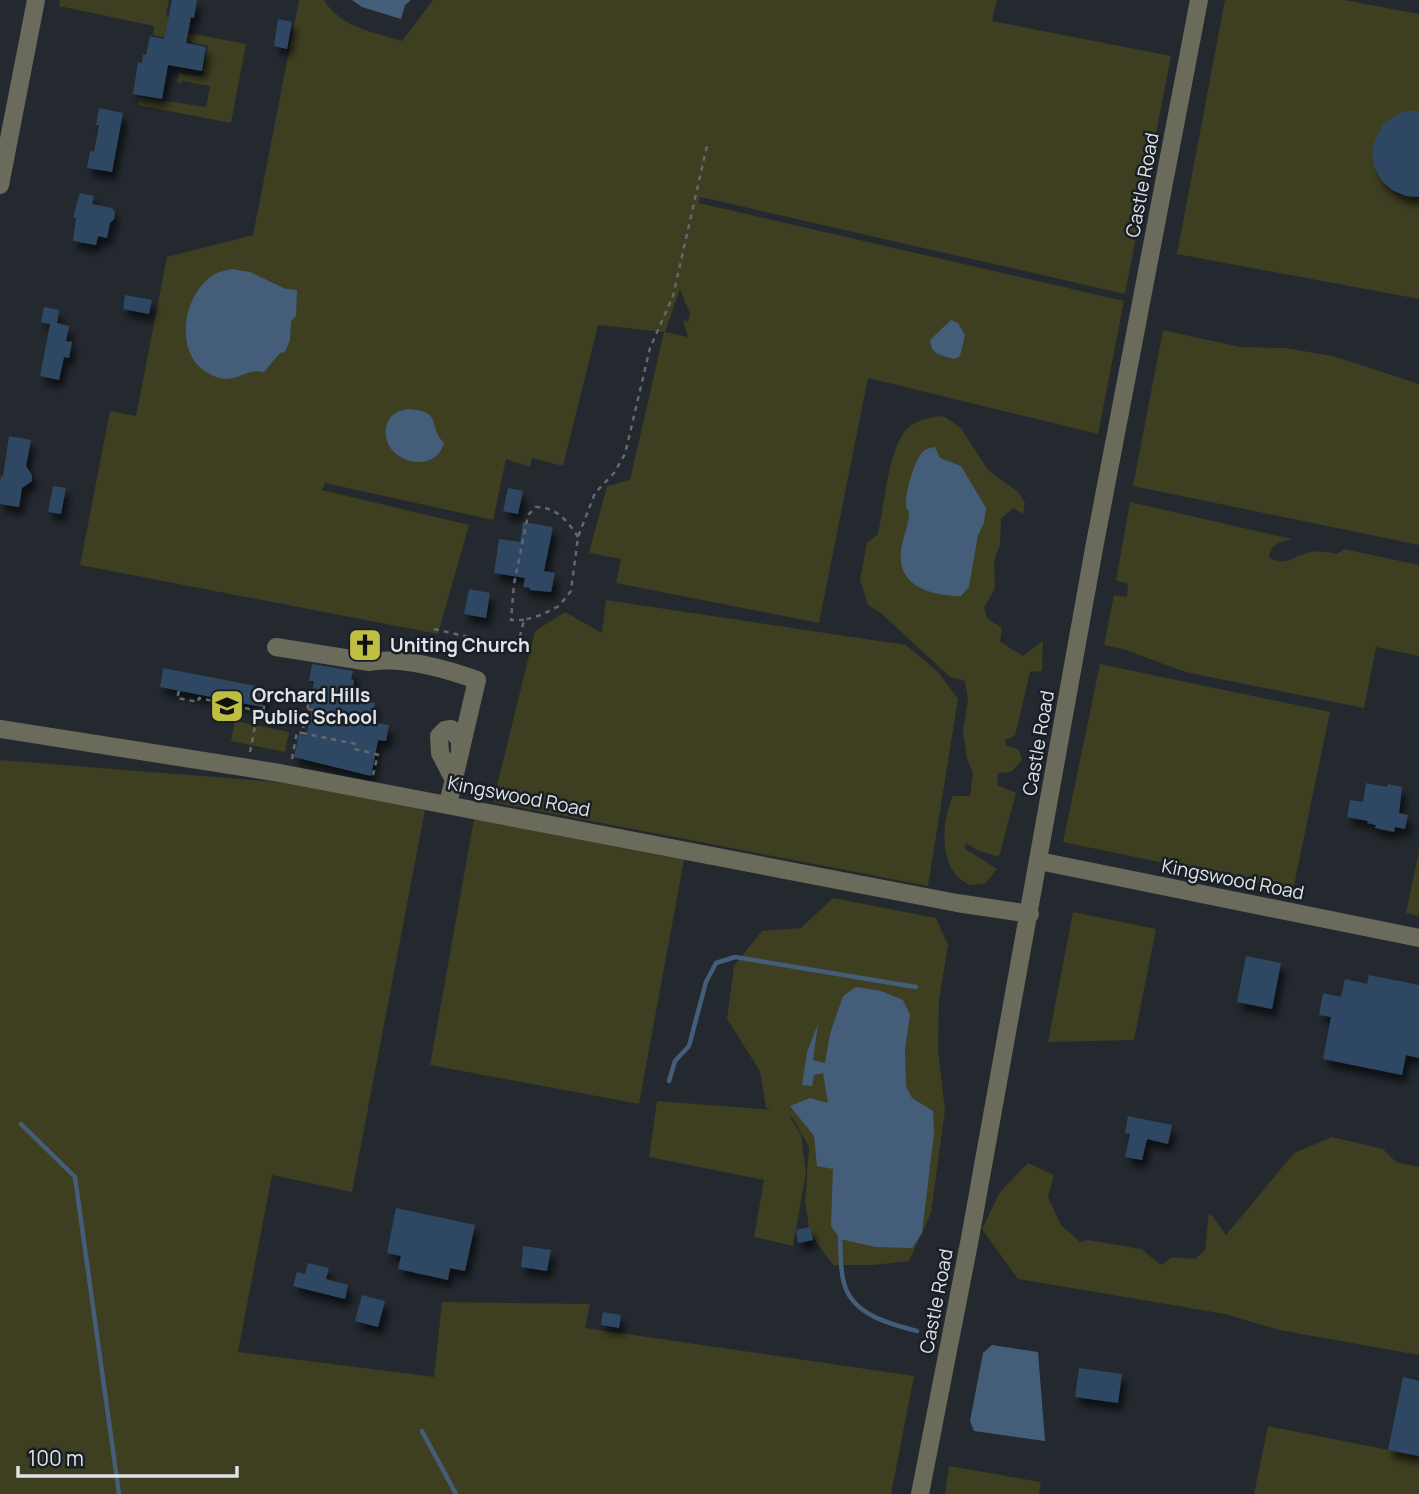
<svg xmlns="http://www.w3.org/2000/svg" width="1419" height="1494" font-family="Manrope,sans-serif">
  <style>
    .green { fill: #3e3e21; fill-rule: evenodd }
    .water { fill: #445e7a }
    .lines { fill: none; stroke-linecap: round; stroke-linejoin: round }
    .stream { stroke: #445e7a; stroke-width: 4.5 }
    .building { fill: #2e4762; filter: url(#shadow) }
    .path { stroke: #63686e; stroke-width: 2.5; stroke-dasharray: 5 5; stroke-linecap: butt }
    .minor { stroke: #6a6b5b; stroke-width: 18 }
    .labels { text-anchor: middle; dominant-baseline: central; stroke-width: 5; stroke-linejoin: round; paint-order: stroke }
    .street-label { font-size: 19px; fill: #e0e4e8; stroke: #191f25 }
    .poi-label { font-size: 19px; font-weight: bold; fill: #e0e4e8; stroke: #191f25; text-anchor: start }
  </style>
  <defs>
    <filter id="shadow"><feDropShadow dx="4.5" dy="8" stdDeviation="3.5" flood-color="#0009"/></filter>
  </defs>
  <rect width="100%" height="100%" fill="#23292f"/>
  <path class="green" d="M60,0H169L166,14L168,18L173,20L172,30L246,44L231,123L138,105L140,97L206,107L210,86L182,81L180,84L177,81L179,73L202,77L208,46L153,35L154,26L59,6Z
    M299,0H324C340,27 373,32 402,41L433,0H997L992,21L1171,56L1125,294L700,197L699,203L1124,301L1098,434L868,378L819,623L616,583L621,559L589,553L607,486L630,480L664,332L598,325L563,466L532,458L530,467L506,459L493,520L325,483L322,490L469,525L438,634L80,565L110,411L136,416L167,257L253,235ZM680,289L690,314L688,321L683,320L688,337L665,332Z
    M1225,0H1344L1419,14V299L1177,254Z
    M1163,330L1240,347L1285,348L1333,356L1419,384V545L1133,486Z
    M943,416L960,427L988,470L1018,492L1025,503L1023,514L1013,508L1001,519L1000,545L994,560L995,589L984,607L987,618L1002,628L1000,642L1023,656L1043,641L1042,671L1030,672L1015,736L1005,740L1006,745L1019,750L1022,760L1011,772L998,773L997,785L1016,793L999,857L977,850L966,843L964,848L997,869L985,884L969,885C965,882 959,879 956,875C939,854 943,818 953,796H970L973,773L967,759L963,731L968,699L965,681L950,677L882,614L868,605L860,580L867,543L878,534C884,507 889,440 911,425C920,419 933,417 943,416Z
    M1130,502L1292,539C1280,542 1272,543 1269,557C1283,567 1293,557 1307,553C1316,550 1328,552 1337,554L1344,549L1419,565V656L1376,647L1364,708L1185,672L1123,649L1104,645L1114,595L1127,597L1128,584L1116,580Z
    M606,600L906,645L938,672L958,699L928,886L493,802L535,631L565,612L602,633Z
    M1100,664L1330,712L1293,890L1063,842Z
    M235,721L289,732L285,752L231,741Z
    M0,760L290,783L425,810L352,1192L272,1175L238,1352L434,1377L442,1302L590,1304L585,1328L914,1376L891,1494H0Z
    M474,819L684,860L639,1104L430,1065Z
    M1419,851V916L1406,913Z
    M833,898L936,918L948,945L939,1000L938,1050L945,1110L931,1213L909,1261L873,1265H833L810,1233L805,1202L809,1147L792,1117H790L801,1135L806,1173L793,1246L754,1237L764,1180L649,1157L657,1101L772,1110L766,1108L760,1071L727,1019L734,966L762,931L801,928Z
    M1073,912L1156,929L1134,1040L1048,1042Z
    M1332,1137L1383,1149L1396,1162L1419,1167V1355L1279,1330L1225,1314L1018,1279L982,1229L1000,1192L1028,1163L1054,1175L1048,1197L1061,1225L1080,1242L1087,1240L1141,1249L1161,1265L1172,1257L1195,1259L1205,1250L1209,1212L1226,1235L1294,1153Z
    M1268,1426L1419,1456V1494H1254Z
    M949,1466L1041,1482L1039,1494H945Z"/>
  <path class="water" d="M352,0H411L405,5L401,19L362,7Z
    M232,269L250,272L286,289L297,290L296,316L291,321L290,340L285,352L280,353L264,372C242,367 235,389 208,373C175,355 182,301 208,279C215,272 223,271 232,269Z
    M951,320L958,323L965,335L960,356L954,359C941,355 931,355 930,340Z
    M408,409C444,412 427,425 444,443C434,479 376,459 387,424C391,413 398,411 408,409Z
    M935,447L940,458L961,466L986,508L984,523L978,535L969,587L961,596C933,596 897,587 901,552C902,540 908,528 909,515C909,506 908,515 906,505C905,495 915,455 925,450C928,448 931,448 935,447Z
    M856,987L881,991L903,1000L910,1015L905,1049L906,1086L912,1098L933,1111L934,1133L922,1233L912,1248L875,1247L840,1239L831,1226L833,1169L817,1166L814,1136L790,1106L810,1098L828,1103L823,1073L814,1075L812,1086L802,1085L807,1052L818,1024L813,1060L825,1063L830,1034L843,996Z
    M992,1345L1038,1352L1045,1441L974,1431L970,1421L983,1353Z"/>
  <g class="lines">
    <path class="stream" d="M669,1081L675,1061L689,1046L706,982L716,963L735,957L916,987
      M21,1124L75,1177L119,1494
      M840,1239C841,1253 840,1270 844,1283C852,1315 890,1324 917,1331
      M422,1431L456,1494"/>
  </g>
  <path class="building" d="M172,0H197L194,18L191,17L186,43L206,47L202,71L168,65L162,99L133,94L138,62L142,63L143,54L146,55L150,36L164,39Z
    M278,19L292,22L287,49L274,46Z
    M99,108L123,113L112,172L87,168L90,151L94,152L99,125H96Z
    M1406,111H1419V197L1406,196L1392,190L1381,180L1374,167L1372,151L1376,137L1383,125L1393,117Z
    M80,193L94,196L92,204L112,208L115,212L114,219L110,223L107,238L98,236L96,245L73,241L76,218L73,217Z
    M125,295L152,300L149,314L123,309Z
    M44,307L59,310L57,323L69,326L66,341L72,342L69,358L64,357L59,380L40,376L50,324L41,322Z
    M9,436L31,440L26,466L32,475V481L22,488L19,507L0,504V484L1,476L3,477Z
    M53,486L66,488L61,514L48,512Z
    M508,488L523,491L518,514L503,511Z
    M523,522L553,527L544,571L555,573L551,592L530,590V588L523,587L525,578L494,573L499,539L520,542Z
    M469,589L490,593L486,618L464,614Z
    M353,633L375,636L373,650L350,647Z
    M312,664L353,671L351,679L354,680L352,698L375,703L371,722L389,725L386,741L378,740L371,776L294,757L299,734L306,736L312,709L309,708L314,681H309Z
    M163,668L266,688L262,707L160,687Z
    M1366,783L1387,787L1388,784L1402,787L1399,813L1408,815L1405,829L1395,827L1394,832L1375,828L1376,825L1367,823L1368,821L1347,817L1350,800L1363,802Z
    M1246,956L1281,963L1272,1009L1237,1002Z
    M1369,975L1419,985V1058L1406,1055L1402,1075L1323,1059L1331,1017L1319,1015L1323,993L1341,997L1345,979L1367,984Z
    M1128,1116L1172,1125L1168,1144L1147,1139L1142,1160L1125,1157L1130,1134L1125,1133Z
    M396,1208L475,1225L465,1271L450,1268L448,1280L398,1269L401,1256L387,1253Z
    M810,1227L813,1240L798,1243L796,1230Z
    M523,1246L551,1250L547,1271L521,1267Z
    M308,1263L329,1268L326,1279L348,1285L345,1299L293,1286L297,1272L305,1274Z
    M362,1295L385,1301L378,1327L355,1321Z
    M603,1312L621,1315L619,1328L601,1325Z
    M1079,1368L1122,1374L1118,1403L1075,1397Z
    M1403,1377L1419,1381V1456L1388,1450Z"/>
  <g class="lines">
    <path class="path" d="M524,620H511L514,584L528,515L536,507C556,507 568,521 578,537
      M434,629L494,643L519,640L524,620L541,615L559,606L571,591L578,537L595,493L614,473L625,454L650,348L673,296L708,141
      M179,691L177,698L198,702L199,698L263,712L265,702L273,693L309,701L302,733L356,744L355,749L379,755
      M308,709L346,716
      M250,752L258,711
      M292,759L297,732L302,733
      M373,775L378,754"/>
    <path class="minor" d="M0,185L36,0
      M276,647L370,662C402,656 446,669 477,680L448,804
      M0,729L280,773L957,903L1030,914
      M454,780L440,753L439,736L445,730L451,729L460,740V750
      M1039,861L1419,938
      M920,1494L970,1238L1095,543L1199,0"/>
  </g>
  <defs>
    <g id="church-square" transform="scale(1.75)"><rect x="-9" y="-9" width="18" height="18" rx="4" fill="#bfbe41" stroke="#191f25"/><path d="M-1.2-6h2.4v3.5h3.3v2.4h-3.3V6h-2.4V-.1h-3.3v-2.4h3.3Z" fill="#111"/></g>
    <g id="school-square" transform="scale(1.75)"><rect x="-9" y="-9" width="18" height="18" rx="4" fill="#bfbe41" stroke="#191f25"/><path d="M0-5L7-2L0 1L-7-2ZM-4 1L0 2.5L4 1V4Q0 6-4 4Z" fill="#111"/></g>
  </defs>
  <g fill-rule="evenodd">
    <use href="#church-square" x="365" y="645"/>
    <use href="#school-square" x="227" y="706"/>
  </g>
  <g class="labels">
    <g class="street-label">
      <text transform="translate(1142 185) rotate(-79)">Castle Road</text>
      <text transform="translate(1038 743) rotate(-80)">Castle Road</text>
      <text transform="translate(519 796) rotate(11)">Kingswood Road</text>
      <text transform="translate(1233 879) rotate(11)">Kingswood Road</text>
      <text transform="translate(936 1301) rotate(-79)">Castle Road</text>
    </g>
    <g class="poi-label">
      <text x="390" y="645">Uniting Church</text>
      <text x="252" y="695">Orchard Hills<tspan x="252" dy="22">Public School</tspan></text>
    </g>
  </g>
  <path d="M18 1466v10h219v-10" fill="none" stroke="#e0e4e8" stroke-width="3.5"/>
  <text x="28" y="1466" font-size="21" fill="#e0e4e8" stroke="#191f25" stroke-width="5" paint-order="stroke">100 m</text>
</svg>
